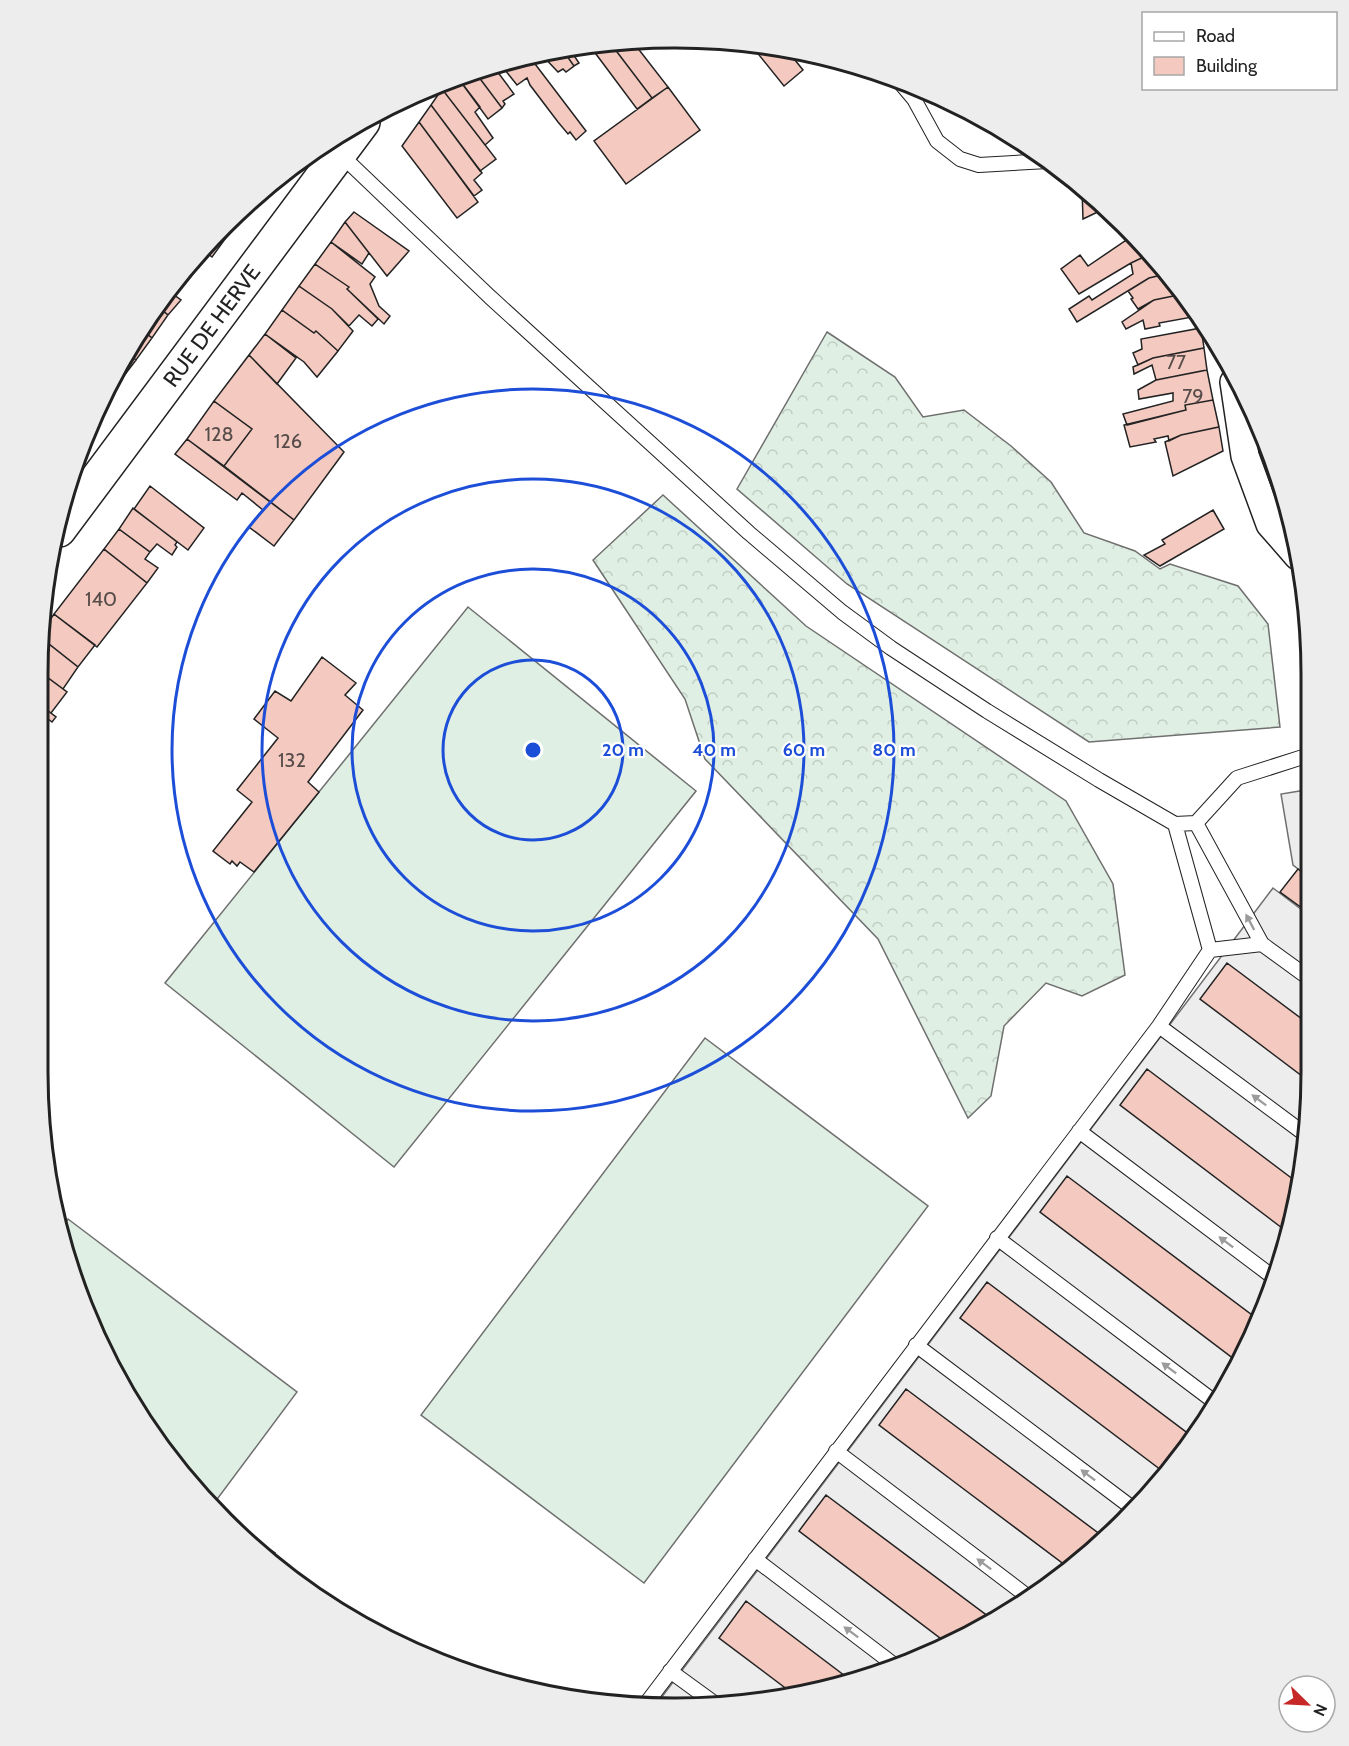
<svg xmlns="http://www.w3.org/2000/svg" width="1349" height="1746" font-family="Cabin,sans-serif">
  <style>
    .forest { fill: url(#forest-crowns); stroke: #6f6f6f; stroke-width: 1.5 }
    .garden { fill: #e0efe3; stroke: #6f6f6f; stroke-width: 1.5 }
    .parking { fill: #ededed; stroke: #6f6f6f; stroke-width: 1.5 }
    .building { fill: #f3c9c0; stroke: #222; stroke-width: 1.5 }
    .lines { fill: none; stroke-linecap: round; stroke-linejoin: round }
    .lane-casing { stroke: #222; stroke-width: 16 }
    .street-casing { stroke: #222; stroke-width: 30 }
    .primary-casing { stroke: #222; stroke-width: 36 }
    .lane { stroke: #fff; stroke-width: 14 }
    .street { stroke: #fff; stroke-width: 27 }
    .primary { stroke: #fff; stroke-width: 33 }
    .oneway { fill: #9c9c9c }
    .ring { fill: none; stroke: #1d4ed8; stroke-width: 3 }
    .labels { text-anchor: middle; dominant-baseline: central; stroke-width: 4.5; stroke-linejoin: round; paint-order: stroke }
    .number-label { font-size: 20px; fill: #564c4a }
    .street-label { font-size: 22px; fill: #222; stroke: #fff }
    .rim { fill: none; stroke: #222; stroke-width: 3 }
    .centre { fill: #1d4ed8; stroke: #fff; stroke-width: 3 }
    .ring-label { font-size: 18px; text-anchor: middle; font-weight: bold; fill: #1d4ed8; stroke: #fff; stroke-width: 4.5; stroke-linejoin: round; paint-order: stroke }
  </style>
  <defs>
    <pattern id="forest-crowns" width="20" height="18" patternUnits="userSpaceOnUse" patternTransform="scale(1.5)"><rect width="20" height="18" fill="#e0efe3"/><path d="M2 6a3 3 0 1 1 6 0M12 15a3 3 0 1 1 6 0" fill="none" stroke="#c0cdc2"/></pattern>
  </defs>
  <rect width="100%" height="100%" fill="#fff"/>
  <path class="forest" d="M827,332L895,377L923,417L964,410L1011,446L1051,482L1084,533L1135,551L1160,569L1170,564L1238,586L1268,624L1280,727L1089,742L847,584L737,489Z
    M663,495L806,626L1066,801L1113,884L1125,975L1082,996L1046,983L1004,1026L991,1096L968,1118L878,939L705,759L685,699L593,560Z"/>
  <path class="garden" d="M468,607L696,791L394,1167L165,983Z
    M705,1038L928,1206L644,1583L421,1415Z
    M68,1219L297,1392L212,1506L123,1390L59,1237V1232Z"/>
  <path class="parking" d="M1306,790V875L1293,865L1281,794Z
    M1273,888L1306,913V1155L1263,1315L1204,1425L1125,1522L1028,1601L919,1660L840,1687L675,1708L655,1706Z"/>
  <path class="building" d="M633,42L668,87L652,98L611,44Z
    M611,44L652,98L637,109L590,46Z
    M751,45L786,49L803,70L784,86Z
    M569,48L579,63L574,66L562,49Z
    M562,49L574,66L566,72L563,69L558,72L540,53Z
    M529,56L586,131L576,140L570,132L568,134L558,122L530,85L527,78L517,85L501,65Z
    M494,67L514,94L503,101L505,104L502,108L475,72Z
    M475,72L502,108L488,119L458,78Z
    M458,78L480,107L475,112L493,138L485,145L442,89L449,80Z
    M668,87L700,130L626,184L594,141Z
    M442,89L496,159L480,171L431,105Z
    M431,105L482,173L474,180L482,190L474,196L419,122Z
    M419,122L478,202L457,218L402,146Z
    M1082,189L1106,208L1083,219Z
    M241,209L245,212L228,235L222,230Z
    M354,212L409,251L387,276L345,222Z
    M345,222L369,253L362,264L331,242Z
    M222,230L228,235L212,257L203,250Z
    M1131,234H1133L1150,254L1131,263L1079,294L1061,269L1080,255L1088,266L1125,241L1133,238Z
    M331,242L375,277L370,284L379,306L390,316L384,324L347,289L349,287L315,264Z
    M1150,254L1166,274L1149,278L1077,322L1069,309L1089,296L1092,300L1133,274L1131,263Z
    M315,264L349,287L347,289L378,319L372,326L359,315L349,326L332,309L299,286Z
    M1166,274L1183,294L1154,300L1138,309L1131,299L1133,298L1128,291L1149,278Z
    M299,286L332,309L353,331L338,351L316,331L314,333L282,310Z
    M167,290L181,300L168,315L157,306Z
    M1183,294L1197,312L1198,316L1159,323L1160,326L1145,329L1143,320L1126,329L1122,322L1154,300Z
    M157,306L168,315L152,338L142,330Z
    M282,310L314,333L316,331L338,351L317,377L304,362L265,334Z
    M1201,328L1204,348L1153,358L1138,365L1133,353L1142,349L1141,339Z
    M142,330L152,338L136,360L128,353Z
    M265,334L296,358L277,384L249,355Z
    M1204,348L1207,370L1156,380L1152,365L1134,374L1133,367L1153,358Z
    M128,353L136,360L120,381L113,376Z
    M249,355L344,452L294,520L224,466L252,429L214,401Z
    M1207,370L1213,400L1185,405L1186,410L1127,425L1123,414L1173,401V393L1139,399L1138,390L1156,380Z
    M1213,400L1219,427L1181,435L1169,441L1168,436L1154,439L1156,442L1130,447L1124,425L1186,410L1185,405Z
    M214,401L252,429L224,466L187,439Z
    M1219,427L1223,451L1173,476L1165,442L1181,435Z
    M187,439L294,520L274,546L249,527L263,510L242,493L237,500L175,454Z
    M150,486L204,528L188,550L134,509Z
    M133,508L177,542L175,545L177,547L172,555L157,544L150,552L119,529Z
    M1213,510L1224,529L1160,566L1144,555L1165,544L1162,540Z
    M119,529L150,552L145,559L158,568L147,583L104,549Z
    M104,549L147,583L97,647L54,614Z
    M54,614L95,645L78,667L39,636Z
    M39,636L78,667L63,689L39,671Z
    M322,657L356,683L345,695L363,710L308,782L319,792L254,872L240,862L237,866L232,861L230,864L213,851L252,802L237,790L278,738L254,719L275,691L291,701Z
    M39,671L67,692L51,713L39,704Z
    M39,704L56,717L52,722L48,719L39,730Z
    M1298,869L1306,875V911L1280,892Z
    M1227,963L1306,1022V1079L1200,999Z
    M1147,1069L1298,1183L1286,1231L1120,1105Z
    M1067,1176L1260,1321L1238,1362L1040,1212Z
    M987,1282L1194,1438L1165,1473L960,1318Z
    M906,1389L1105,1538L1069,1568L965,1490L879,1425Z
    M826,1495L993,1620L948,1644L799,1531Z
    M231,1523L275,1553L271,1558L229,1526Z
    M746,1601L853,1682L840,1687L792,1693L719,1638Z"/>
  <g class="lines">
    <g class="lane-casing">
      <path id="lane" d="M898,80L914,99L937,141L960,159L979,165L1048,161
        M340,154L490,297L749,533L842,612L891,648L987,711L1099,780L1175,824L1196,823L1237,778L1306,756
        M1196,823L1262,944L1306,976
        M1175,824L1210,950
        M1159,1026L1306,1135
        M1079,1131L1273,1277
        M997,1238L1216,1403
        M916,1345L1135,1510
        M836,1451L1031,1599
        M755,1559L897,1667
        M670,1671L714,1703
        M645,1705L1159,1026L1210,950L1262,944"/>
    </g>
    <g class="street-casing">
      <path id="street" d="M1234,382L1245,456L1270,524L1298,556"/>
    </g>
    <g class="primary-casing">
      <g id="primary">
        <path id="s1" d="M59,530L363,122"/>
      </g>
    </g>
    <use href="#lane" class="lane"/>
    <use href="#street" class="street"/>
    <use href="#primary" class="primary"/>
  </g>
  <defs><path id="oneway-solid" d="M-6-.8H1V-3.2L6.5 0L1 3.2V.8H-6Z" transform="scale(1.5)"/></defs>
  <g class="oneway">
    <use href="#oneway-solid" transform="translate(1250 922) rotate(-118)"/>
    <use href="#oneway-solid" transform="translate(1259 1100) rotate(-143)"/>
    <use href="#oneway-solid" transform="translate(1226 1242) rotate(-143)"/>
    <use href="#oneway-solid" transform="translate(1169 1368) rotate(-143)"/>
    <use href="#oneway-solid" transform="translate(1088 1475) rotate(-143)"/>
    <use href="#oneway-solid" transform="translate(984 1564) rotate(-143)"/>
    <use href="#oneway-solid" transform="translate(851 1632) rotate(-143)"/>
  </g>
  <g class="ring">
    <circle cx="533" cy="750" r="90"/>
    <circle cx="533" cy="750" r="181"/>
    <circle cx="533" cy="750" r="271"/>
    <circle cx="533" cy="750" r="361"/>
  </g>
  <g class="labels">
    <g class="number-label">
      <text x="1176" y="362">77</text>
      <text x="1193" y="396">79</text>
      <text x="219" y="434">128</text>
      <text x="288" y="441">126</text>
      <text x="101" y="599">140</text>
      <text x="292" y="760">132</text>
    </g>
    <g class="street-label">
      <text stroke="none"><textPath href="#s1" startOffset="255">RUE DE HERVE</textPath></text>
    </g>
  </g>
  <path d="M0 0H1349V1746H0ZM674 48H675A626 626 0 0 1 1301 674V1072A626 626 0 0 1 675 1698H674A626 626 0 0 1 48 1072V674A626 626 0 0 1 674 48Z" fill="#ededed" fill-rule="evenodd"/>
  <path class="rim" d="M674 48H675A626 626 0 0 1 1301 674V1072A626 626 0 0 1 675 1698H674A626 626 0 0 1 48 1072V674A626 626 0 0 1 674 48Z"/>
  <circle cx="533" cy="750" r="9" class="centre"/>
  <g class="ring-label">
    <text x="623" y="756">20 m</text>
    <text x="714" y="756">40 m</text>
    <text x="804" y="756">60 m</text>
    <text x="894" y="756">80 m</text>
  </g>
  <rect x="1142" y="12" width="195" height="78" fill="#ffffff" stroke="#a7a7a7" stroke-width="1.5"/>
  <rect x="1154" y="32" width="30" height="9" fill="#ffffff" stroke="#a7a7a7" stroke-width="1.5"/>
  <text x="1196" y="42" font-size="18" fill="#222222">Road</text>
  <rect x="1154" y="57" width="30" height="18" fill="#f3c9c0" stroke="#a7a7a7" stroke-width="1.5"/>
  <text x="1196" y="72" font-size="18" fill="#222222">Building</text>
  <g transform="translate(1307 1704) rotate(114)"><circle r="28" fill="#ffffff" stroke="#a7a7a7" stroke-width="1.5"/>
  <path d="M0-4.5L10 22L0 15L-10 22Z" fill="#c62828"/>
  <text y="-9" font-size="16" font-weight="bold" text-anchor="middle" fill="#222222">N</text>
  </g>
</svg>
